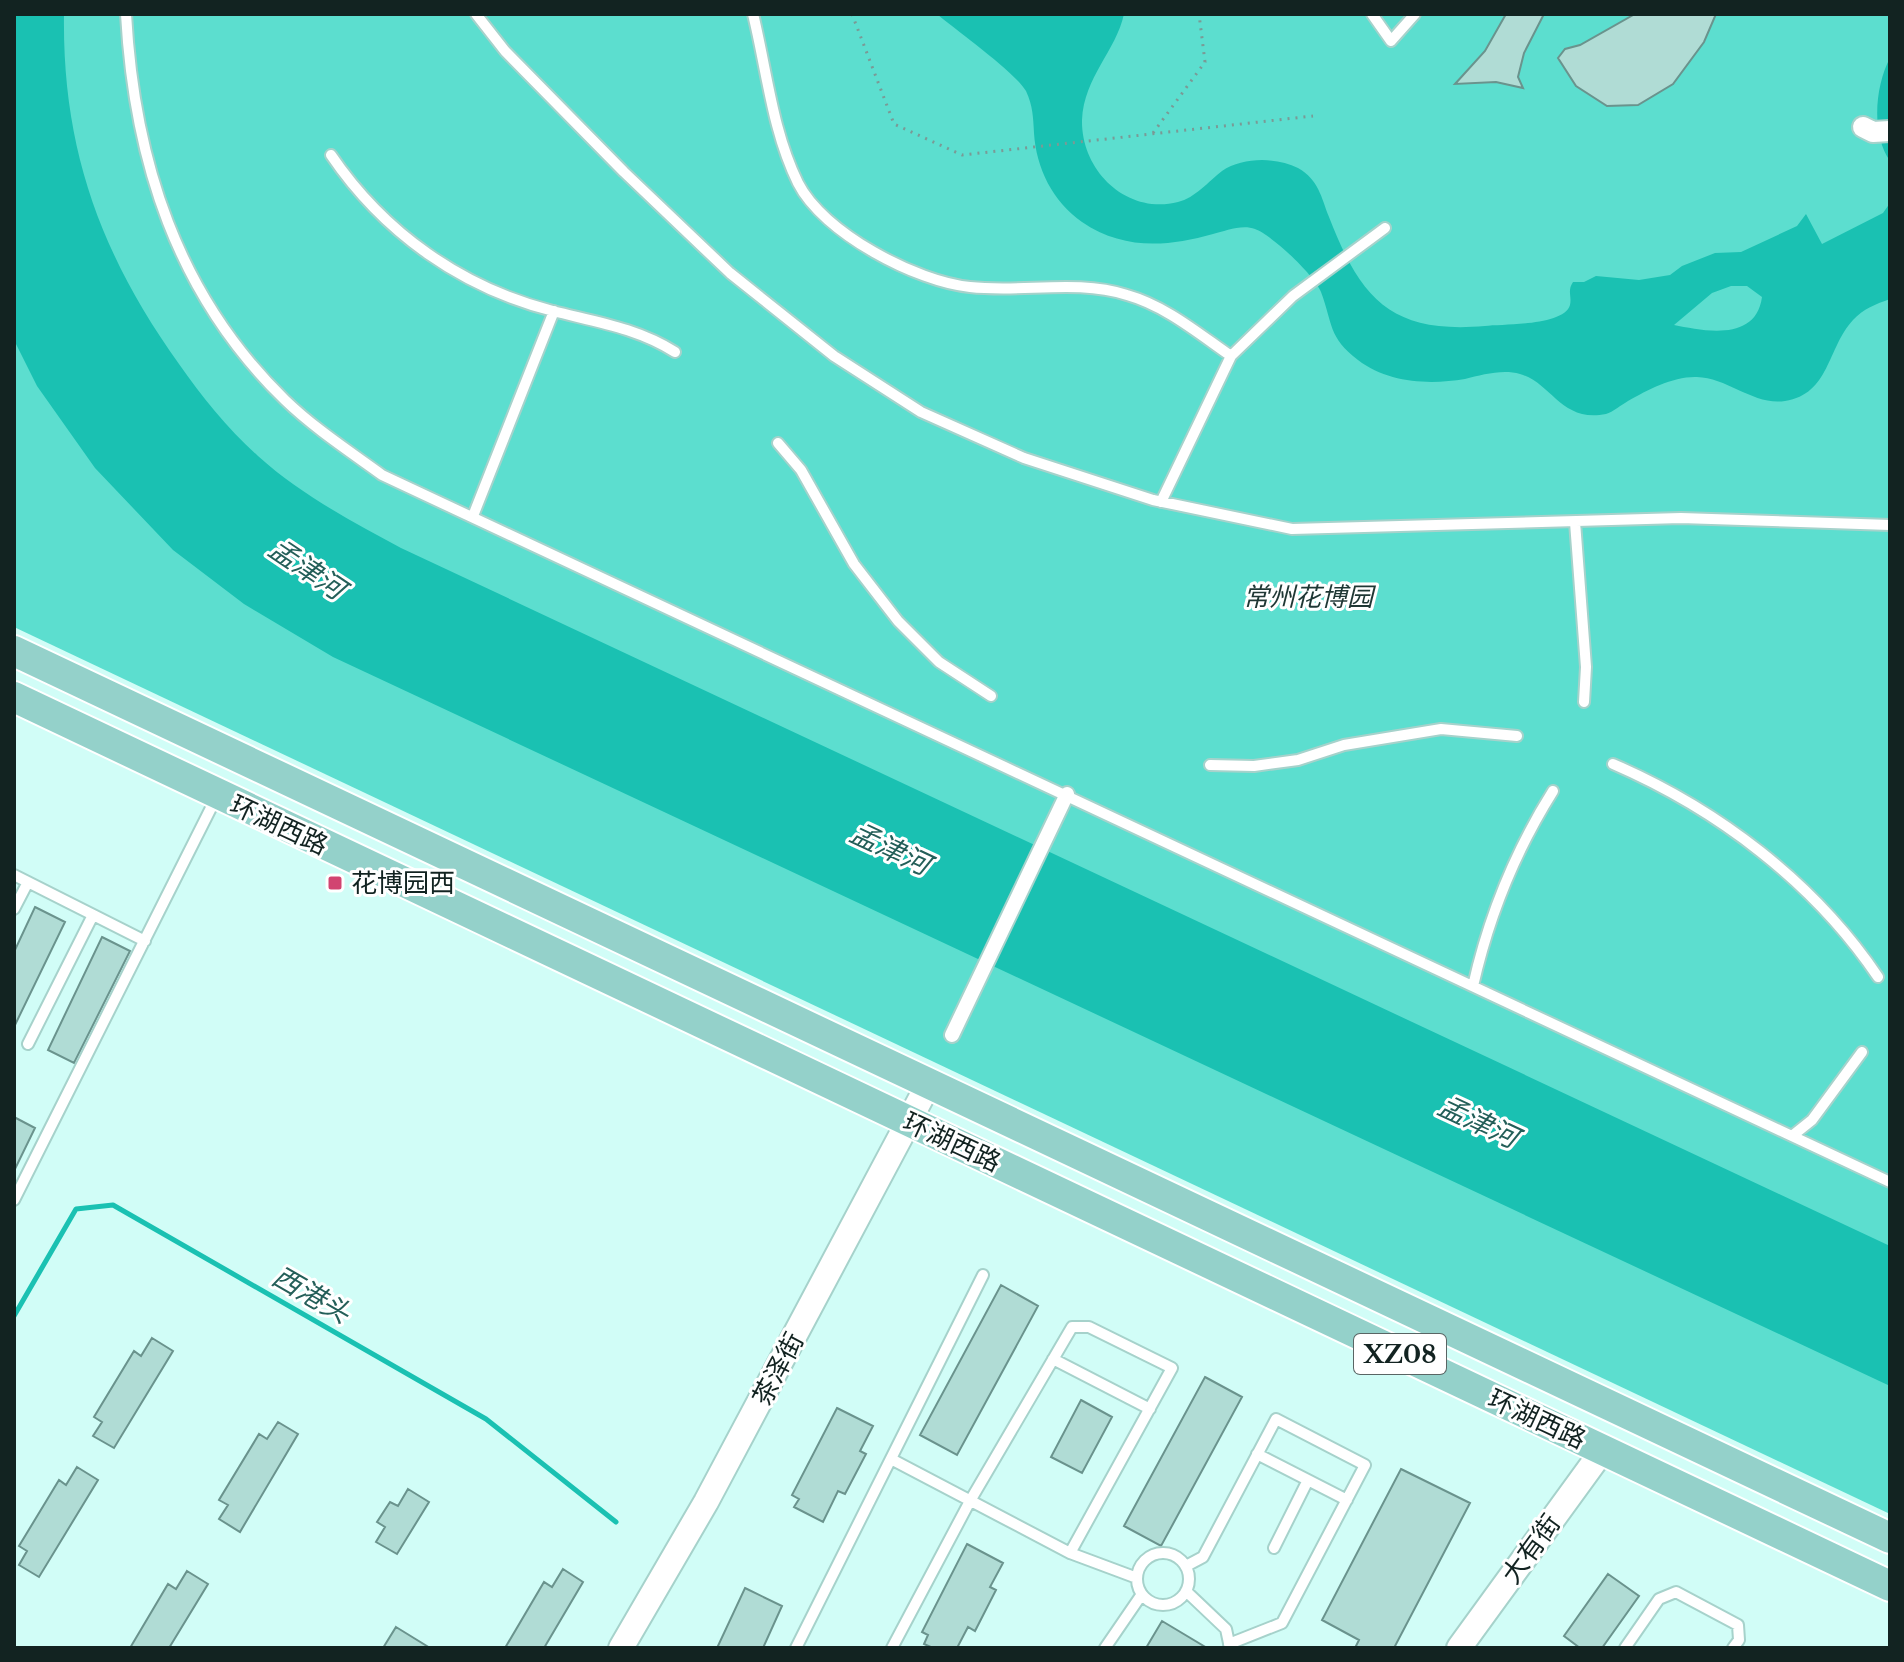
<svg xmlns="http://www.w3.org/2000/svg" width="1904" height="1662" font-family="'Libre Baskerville','Noto Sans SC',serif">
  <style>
    .green { fill: #5cdecf }
    .water { fill: #1ac1b2; fill-rule: evenodd }
    .lines { fill: none; stroke-linecap: round; stroke-linejoin: round }
    .stream { stroke: #1ac1b2; stroke-width: 5 }
    .building { fill: #b0dcd5; stroke: #6a938d; stroke-width: 2 }
    .service-casing { stroke: #a6d2cb; stroke-width: 14 }
    .pedestrian-casing { stroke: #a6d2cb; stroke-width: 18 }
    .minor-casing { stroke: #a6d2cb; stroke-width: 24 }
    .tertiary-casing { stroke: #a6d2cb; stroke-width: 28 }
    .primary-casing { stroke: #fff; stroke-width: 34 }
    .path { stroke: #7a9a96; stroke-width: 3; stroke-dasharray: 2 6; stroke-linecap: butt }
    .service { stroke: #fff; stroke-width: 10 }
    .pedestrian { stroke: #fff; stroke-width: 14 }
    .minor { stroke: #fff; stroke-width: 20 }
    .tertiary { stroke: #fff; stroke-width: 24 }
    .primary { stroke: #94d1ca; stroke-width: 30 }
    .poi-dot { fill: #d14471; stroke: #fff; stroke-width: 3 }
    .labels { text-anchor: middle; dominant-baseline: central; stroke-width: 6; stroke-linejoin: round; paint-order: stroke }
    .shield { fill: #fff; stroke: #596564; stroke-width: 2 }
    .shield-label { font-size: 24px; font-weight: bold; fill: #122321 }
    .park-label { font-size: 26px; font-style: italic; fill: #1f3734; stroke: #fff }
    .street-label { font-size: 26px; fill: #122321; stroke: #fff }
    .poi-label { font-size: 26px; fill: #122321; stroke: #fff; text-anchor: start }
    .water-label { font-size: 28px; font-style: italic; fill: #245f59; stroke: #fff }
  </style>
  <rect width="100%" height="100%" fill="#d1fdf7"/>
  <path class="green" d="M14,14H1890V1514L14,627Z"/>
  <path class="water" d="M14,14H64C62,149 101,255 179,364C202,397 228,429 258,456C300,494 351,521 401,548L1890,1246V1386L333,657L244,604L173,550L95,468L37,386L14,340Z
    M937,14H1124C1116,51 1084,77 1082,120C1081,170 1126,215 1178,202C1195,198 1209,181 1222,171C1243,157 1276,157 1298,168C1319,180 1321,197 1329,217C1361,300 1392,334 1485,326C1503,324 1564,326 1570,305C1572,296 1567,291 1573,282H1584L1596,276L1639,280L1670,275L1682,266L1715,253L1741,252L1797,226L1806,214L1822,244L1883,213L1890,203V299C1876,304 1863,309 1853,320C1827,348 1830,394 1785,401C1755,406 1728,378 1697,377C1674,376 1647,390 1628,401C1621,405 1613,412 1606,414C1561,423 1552,383 1520,374C1502,369 1482,375 1465,379C1429,385 1388,383 1358,360C1328,337 1333,324 1321,292C1315,276 1272,235 1255,229C1242,224 1225,231 1213,234C1167,247 1123,250 1082,222C1053,202 1036,168 1034,133C1033,117 1033,106 1026,91C1015,72 957,31 937,14ZM1731,286H1747L1762,297C1756,342 1704,331 1674,325L1712,293Z
    M1890,58V161C1871,134 1875,86 1890,58Z"/>
  <g class="lines">
    <path class="stream" d="M14,1316L76,1209L113,1205L486,1419L616,1522"/>
  </g>
  <path class="building" d="M1506,14H1544L1524,53L1518,77L1523,88L1496,82L1455,84L1485,51Z
    M1635,14H1716L1704,42L1673,84L1638,105L1607,106L1576,86L1558,58L1565,49L1580,45Z
    M35,907L65,922L14,1027V952Z
    M102,937L130,951L74,1063L48,1050Z
    M14,1117L35,1128L14,1171Z
    M1001,1285L1038,1306L957,1455L920,1435Z
    M152,1338L173,1351L114,1448L93,1436L102,1422L94,1417L134,1351L141,1356Z
    M1205,1377L1242,1397L1161,1546L1124,1526Z
    M1081,1400L1112,1417L1082,1473L1051,1457Z
    M837,1408L873,1426L860,1451L866,1454L845,1494L838,1491L823,1522L794,1507L799,1499L792,1495Z
    M278,1422L298,1434L240,1532L219,1519L228,1505L219,1500L259,1434L267,1439Z
    M77,1467L98,1480L39,1577L19,1565L27,1551L19,1546L59,1480L66,1485Z
    M1401,1469L1470,1503L1394,1648H1355L1359,1640L1322,1620Z
    M408,1489L429,1502L397,1554L376,1542L385,1527L377,1522L390,1502L398,1506Z
    M967,1544L1003,1563L990,1587L996,1590L975,1631L968,1627L957,1648H933L924,1644L928,1635L922,1632Z
    M563,1569L583,1582L544,1648H505L544,1582L552,1587Z
    M187,1571L208,1584L169,1648H130L168,1584L176,1589Z
    M1608,1574L1639,1596L1602,1648H1580L1564,1636Z
    M745,1588L782,1606L763,1648H717Z
    M1162,1621L1207,1648H1146Z
    M396,1627L430,1648H383Z"/>
  <g class="lines">
    <g class="service-casing">
      <path id="service" d="M126,14C134,160 177,295 285,400C314,428 349,451 382,475L1890,1182
        M476,14L505,51L624,172L730,273L834,356L921,412L1024,458L1153,500L1292,529L1681,518L1890,525
        M753,14C767,71 772,130 798,183C823,233 917,282 970,287C1023,293 1076,279 1127,295C1166,306 1199,334 1231,356
        M1372,14L1391,41L1415,14
        M331,155C384,233 462,288 553,311C596,322 637,328 675,352
        M778,443L801,470L854,564L898,621L939,662L991,696
        M1161,502L1231,356L1293,296L1385,228
        M473,516L554,311
        M1575,522L1586,667L1584,702
        M1613,764C1717,809 1814,882 1878,977
        M1210,765L1254,766L1298,760L1344,745L1441,729L1517,736
        M14,875L145,941
        M14,909L28,882
        M1473,986C1489,915 1514,853 1553,791
        M28,1044L93,915
        M1792,1136L1812,1120L1862,1052
        M14,1200L216,798
        M1053,1359L1150,1409
        M1257,1454L1347,1500
        M891,1459L1070,1553L1137,1578
        M1274,1548L1308,1480
        M1137 1579a26 26 0 1 1 52 0a26 26 0 1 1-52 0Z
        M1186,1566L1203,1557L1276,1419L1365,1465L1282,1623L1229,1644
        M1186,1591L1226,1629L1230,1648
        M796,1648L983,1275
        M892,1648L970,1501L1072,1327H1089L1172,1368L1070,1553
        M1105,1648L1142,1594
        M1625,1648L1659,1599L1676,1592L1738,1625L1739,1640L1733,1648"/>
    </g>
    <g class="pedestrian-casing">
      <path id="pedestrian" d="M952,1035L1067,794"/>
    </g>
    <g class="minor-casing">
      <path id="minor" d="M1863,127L1873,132L1890,131"/>
    </g>
    <g class="tertiary-casing">
      <path id="tertiary" d="M621,1648L706,1502L928,1085
        M1459,1648L1603,1450"/>
    </g>
    <g class="primary-casing">
      <path id="primary" d="M14,651L1890,1538
        M14,697L1890,1586"/>
    </g>
    <path class="path" d="M852,14L894,124L962,155L1313,116
      M1153,133L1205,62L1199,14"/>
    <use href="#service" class="service"/>
    <use href="#pedestrian" class="pedestrian"/>
    <use href="#minor" class="minor"/>
    <use href="#tertiary" class="tertiary"/>
    <use href="#primary" class="primary"/>
  </g>
  <rect class="poi-dot" x="327" y="875" width="16" height="16" rx="4"/>
  <g class="labels">
    <rect class="shield" x="1354" y="1334" width="92" height="40" rx="6"/>
    <g class="shield-label">
      <text x="1400" y="1354">XZ08</text>
    </g>
    <g class="park-label">
      <text x="1308" y="597">常州花博园</text>
    </g>
    <g class="street-label">
      <text transform="translate(279 825) rotate(25)">环湖西路</text>
      <text transform="translate(952 1142) rotate(25)">环湖西路</text>
      <text transform="translate(778 1369) rotate(-62)">茶泽街</text>
      <text transform="translate(1537 1419) rotate(25)">环湖西路</text>
      <text transform="translate(1531 1549) rotate(-54)">大有街</text>
    </g>
    <g class="poi-label">
      <text x="351" y="883">花博园西</text>
    </g>
    <g class="water-label">
      <text transform="translate(307 569) rotate(34)">孟津河</text>
      <text transform="translate(890 849) rotate(25)">孟津河</text>
      <text transform="translate(1478 1122) rotate(25)">孟津河</text>
      <text transform="translate(311 1295) rotate(30)">西港头</text>
    </g>
  </g>
  <rect width="1904" height="1662" fill="none" stroke="#122321" stroke-width="32"/>
</svg>
